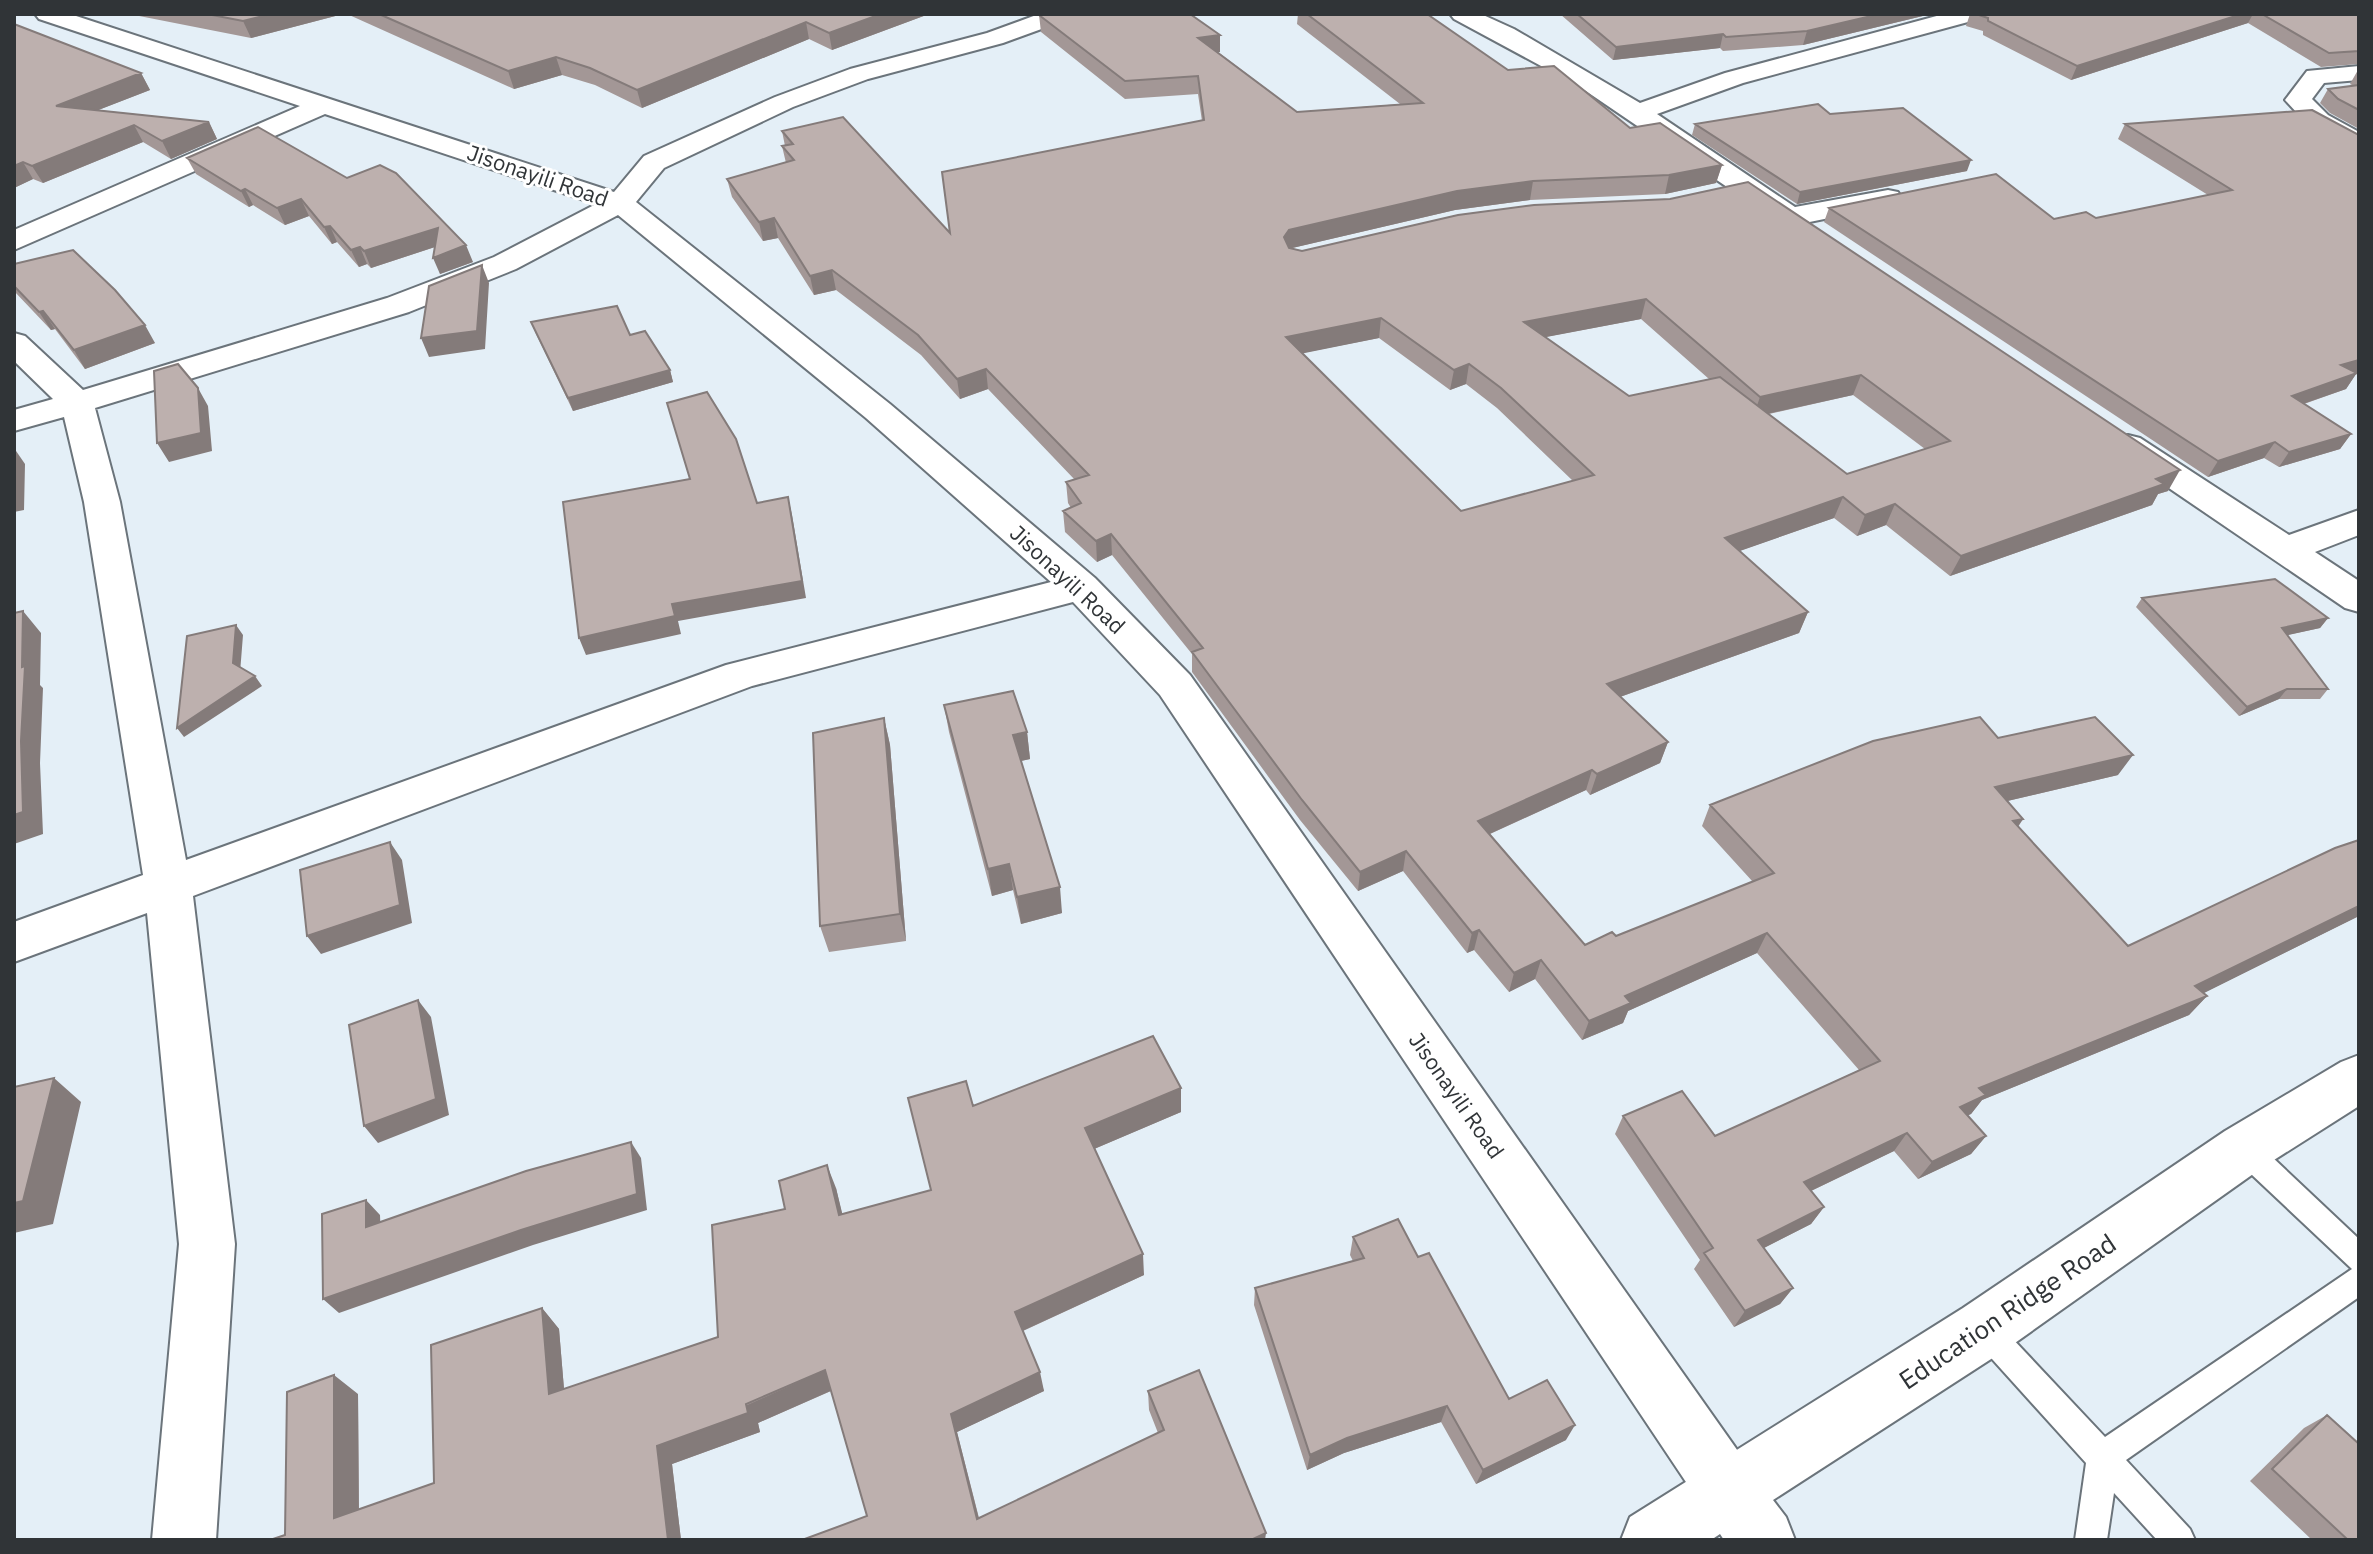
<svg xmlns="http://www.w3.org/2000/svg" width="2373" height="1554" font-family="'IBM Plex Sans',sans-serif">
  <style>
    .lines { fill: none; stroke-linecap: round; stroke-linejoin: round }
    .lane-casing { stroke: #6b747b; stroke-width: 4 }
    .street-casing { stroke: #6b747b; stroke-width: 4 }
    .secondary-casing { stroke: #6b747b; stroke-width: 4 }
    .lane { fill: #fff; fill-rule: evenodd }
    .street { fill: #fff; fill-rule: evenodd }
    .secondary { fill: #fff; fill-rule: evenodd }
    .wall { fill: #a39796; fill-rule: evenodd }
    .shaded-wall { fill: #847b7a }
    .building { fill: #bdb0ae; stroke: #847b7a; stroke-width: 2; fill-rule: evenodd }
    .labels { text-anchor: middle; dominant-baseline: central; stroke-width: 6; stroke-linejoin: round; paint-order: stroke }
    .street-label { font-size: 22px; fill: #303437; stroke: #fff }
    .near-street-label { font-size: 26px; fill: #303437; stroke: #fff }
  </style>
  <rect width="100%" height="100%" fill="#e4eff7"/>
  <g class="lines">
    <g class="lane-casing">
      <path id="lane" d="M2244,1137L2254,1140L2359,1239V1297L2126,1460L2190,1529L2195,1540H2157L2114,1493L2107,1540H2075L2086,1463L1974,1339L1969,1329L1974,1319L1984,1314L1994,1319L2105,1437L2352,1269L2234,1158L2230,1149L2234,1140Z"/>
    </g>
    <g class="street-casing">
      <path id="street" d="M35,14H70L614,192L644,156L775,97L850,69L987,33L1039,14H1073L1069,19L1003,43L868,79L793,107L664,168L636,202L890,404L1095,578L1190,675L1752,1471L1762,1493L1752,1515L1730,1525L1708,1515L1160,695L1073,602L752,686L193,896L235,1244L216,1540H152L179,1244L147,913L14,962V922L143,875L84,502L64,417L14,431V410L53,399L14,361V333L25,336L83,390L387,298L494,257L596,204L325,114L14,250V230L300,106L39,19ZM618,215L866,418L1051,582L726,665L186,860L120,502L95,408L409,312L516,269Z
        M1450,14H1481L1514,29L1640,103L1725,73L1944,14H1983L1979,19L1743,83L1657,114L1795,207L1888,190L1898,192L1902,198L1898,204L1888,206L1790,226L1780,223L1580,87L1454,19Z
        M2359,66V80L2324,83L2312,99L2328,115L2359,132V151L2310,127L2285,100L2307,71Z
        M2128,435L2140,438L2289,535L2359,510V535L2315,552L2359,581V612L2345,608L2116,452L2111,445L2116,438Z"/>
    </g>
    <g class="secondary-casing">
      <path id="secondary" d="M2359,1055V1106L2263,1167L2005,1350L1773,1500L1786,1517L1795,1540H1724L1720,1534L1711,1540H1621L1630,1517L1963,1308L2225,1131L2341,1062Z"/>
    </g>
    <use href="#lane" class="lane"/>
    <use href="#street" class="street"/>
    <use href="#secondary" class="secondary"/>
  </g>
  <path class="wall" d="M129,14H343L251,38Z
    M347,14H929L832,50L809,39L642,108L595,85L562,75L514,89Z
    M1298,14H1427L1508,70L1630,128L1722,165L1716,183L1665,194L1530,200L1455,210L1292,248L1302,251L1458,215L2168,491L2158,494L2152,505L1950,576L1886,525L1857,536L1834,518L1739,551L1808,612L1799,633L1620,697L1668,742L1660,763L1590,795L1586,790L1490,834L1585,945L1616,936L1753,882L1702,826L1710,805L1998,738L2118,775L2007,801L2023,819L2018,827L2128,946L2359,840V916L2203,993L2207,996L2189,1015L1982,1100L1971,1114L1967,1115L1986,1136L1971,1154L1918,1179L1894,1151L1811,1191L1824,1207L1811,1224L1764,1248L1793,1288L1780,1304L1734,1327L1694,1269L1700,1260L1615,1134L1623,1116L1715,1136L1859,1070L1757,953L1628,1011L1623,1023L1582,1040L1535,979L1509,992L1474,950L1467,953L1403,871L1358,891L1300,820L1192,672V654L1112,555L1097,562L1065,532L1063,511L1071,508L1068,503L1066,482L1075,480L988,389L960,399L921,355L836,290L814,295L778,238L763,241L732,197L727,179L786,163L782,146H785L782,131L950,233L1202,121L1198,94L1125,99L1041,32L1039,15L1220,35V52H1218L1297,112L1400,104L1297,24ZM1641,319L1709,379L1629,396L1545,337ZM1379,338L1450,390L1466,384L1497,408L1573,481L1461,511L1302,353ZM1853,395L1925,449L1847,474L1769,414Z
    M1560,14H1931L1803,45L1723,51L1720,48L1613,60Z
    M1970,14H2359V64L2321,67L2248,23L2071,80L1983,35V31L1966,26Z
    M14,24L141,73L150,90L98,110L209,122L217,139L171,159L143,142L43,183L33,179L14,188Z
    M2358,70H2359V129L2330,113L2320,103L2328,89L2354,86L2350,84Z
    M1830,114L1967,171L1797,204L1692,135L1695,124Z
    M2125,124L2359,135L2356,374L2346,389L2304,404L2351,434L2340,449L2279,467L2264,458L2208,477L1824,222L1829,208L2054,219L2096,218L2208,195L2118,139Z
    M258,127L473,262L440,274L435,247L371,268L367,264L359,267L337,242L332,244L309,216L285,225L253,205L249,207L196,174L187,158Z
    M14,264L155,343L85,369L55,329L51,330L14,291Z
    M531,322L630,335L670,370L673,382L573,411L536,334Z
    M2142,598L2328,618L2320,628L2287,635L2328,689L2320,699H2279L2239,716L2136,607Z
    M944,705L1027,732L1030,759L1021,761L1062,913L1021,924L1013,890L992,896L949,732Z
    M884,718L890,745L906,941L829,952L820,926Z
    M1181,1088V1112L1094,1149L1144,1275L1023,1331L1044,1391L957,1432L979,1518L1158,1433L1149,1410L1148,1391L1266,1533L867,1516L831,1391L758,1423L760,1432L672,1464L681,1540H270L285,1535L358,1394L359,1509L434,1483L542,1308L559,1329L564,1389L718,1337L785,1209L836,1188L842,1214L931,1190L973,1106Z
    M1353,1237L1418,1257L1509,1399L1566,1440L1476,1484L1441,1422L1344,1453L1307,1470L1254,1305L1255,1288L1353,1261L1350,1255Z
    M2327,1415L2359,1540H2312L2250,1481L2304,1428Z"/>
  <path class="shaded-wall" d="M271,14H343L251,38L243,21Z
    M881,14H929L832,50L829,33Z
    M1880,14H1931L1803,45L1807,31Z
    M2242,14H2253L2248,23L2071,80L2077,66Z
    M806,22L809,39L642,108L637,90Z
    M1723,34L1720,48L1613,60L1616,47Z
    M1220,35V52L1198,55V38Z
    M556,57L562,75L514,89L508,71Z
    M141,73L150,90L65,123L56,106Z
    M209,122L217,139L171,159L162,141Z
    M134,125L143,142L43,183L32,166Z
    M1971,160L1967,171L1797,204L1800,192Z
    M23,162L33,179L14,188V166Z
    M1722,165L1716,183L1665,194L1669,175Z
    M1533,181L1530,200L1455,210L1288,249L1284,237L1289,230L1457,191Z
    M245,189L253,205L249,207L241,191Z
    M301,199L309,216L285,225L277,208Z
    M774,218L778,238L763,241L759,222Z
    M330,226L337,242L332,244L324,227Z
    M438,228L444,244L371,268L364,251Z
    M466,245L473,262L440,274L433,258Z
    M360,247L367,264L359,267L351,250Z
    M482,265L489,283L485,349L429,357L421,338Z
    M832,270L836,290L814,295L810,276Z
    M1646,299L1641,319L1520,342L1524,322Z
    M43,311L55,329L51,330L39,312Z
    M1381,318L1379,338L1285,357L1286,337Z
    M145,325L155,343L85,369L74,350Z
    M2359,360V373L2356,374L2346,389L2282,411L2292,396L2341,365Z
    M1469,364L1466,384L1450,390L1454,370Z
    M986,369L988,389L960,399L957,379Z
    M670,370L673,382L573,411L568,398Z
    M1861,375L1853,395L1753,417L1760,397Z
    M198,388L208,406L212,451L169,462L157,443Z
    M2351,434L2340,449L2279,467L2289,452Z
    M2275,442L2264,458L2208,477L2218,461Z
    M14,448L25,464L24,510L14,512V517Z
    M2180,470L2168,491L2158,494L2152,505L1950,576L1961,556L2156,479Z
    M788,497L792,515L806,598L678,621L681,634L586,655L579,638L672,604Z
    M1843,497L1834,518L1717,559L1725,538Z
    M1895,504L1886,525L1857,536L1865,515Z
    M1111,534L1112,555L1097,562L1096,541Z
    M23,611L41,633L40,685L43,688L40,763L43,834L14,844V815Z
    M1808,612L1799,633L1600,704L1607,684Z
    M2328,618L2320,628L2275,638L2282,628Z
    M236,625L243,635L240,673L233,663Z
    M255,676L262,686L184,737L177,728Z
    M2287,689L2279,699L2239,716L2247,707Z
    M884,718L890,745L906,941L900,914Z
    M1027,732L1030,759L1016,762L1013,735Z
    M1668,742L1660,763L1590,795L1597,774Z
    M2133,755L2118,775L1982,807L1995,787Z
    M1592,770L1586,790L1474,841L1478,821Z
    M2023,819L2009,839L2013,821Z
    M390,842L402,860L412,923L321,954L307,936Z
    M1406,851L1403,871L1358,891L1360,872Z
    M1009,864L1013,890L992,896L988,869Z
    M1060,887L1062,913L1021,924L1017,897Z
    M2359,906V916L2178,1006L2195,986Z
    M1479,930L1474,950L1467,953L1472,933Z
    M1767,933L1757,953L1628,1011L1623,1023L1582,1040L1589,1021L1625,996Z
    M1541,960L1535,979L1509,992L1514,973Z
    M2207,996L2189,1015L1982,1100L1971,1114L1946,1126L1960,1107L1979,1088Z
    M418,1000L431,1017L449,1115L378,1143L364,1126Z
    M54,1078L81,1102L53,1224L14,1233V1203Z
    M1181,1088V1112L1087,1152L1085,1128Z
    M1907,1133L1894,1151L1792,1200L1804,1182Z
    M1986,1136L1971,1154L1918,1179L1932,1162Z
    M631,1142L641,1158L647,1210L533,1245L339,1313L323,1299Z
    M827,1165L836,1188L848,1237L839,1215Z
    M366,1200L380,1215L381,1242L366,1227Z
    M1824,1207L1811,1224L1746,1257L1758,1240Z
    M1143,1254L1144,1275L1020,1332L1015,1312Z
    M1793,1288L1780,1304L1734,1327L1745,1311Z
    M542,1308L559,1329L566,1413L549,1394Z
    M825,1370L835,1389L758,1423L760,1432L672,1464L681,1540H668L657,1446Z
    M1040,1372L1044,1391L957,1432L983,1535L977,1519L951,1414Z
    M334,1375L358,1394L359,1534L334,1518Z
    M1447,1406L1441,1422L1344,1453L1307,1470L1310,1455L1347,1438Z
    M1575,1425L1566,1440L1476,1484L1483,1470Z
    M1266,1533L1265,1540H1251Z"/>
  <path class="building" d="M207,14H271L243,21Z
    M379,14H881L829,33L806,22L637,90L590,68L556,57L508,71Z
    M1043,14H1190L1220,35L1198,38L1297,112L1423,103L1307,14H1427L1508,70L1554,66L1630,128L1660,123L1722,165L1669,175L1533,181L1457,191L1289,230L1284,237L1289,248L1302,251L1458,215L1534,205L1670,199L1748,182L2180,470L2156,479L2164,484L1961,556L1895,504L1865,515L1843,497L1725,538L1808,612L1607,684L1668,742L1597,774L1592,770L1478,821L1585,945L1612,932L1616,936L1774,873L1710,805L1873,741L1980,717L1998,738L2095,717L2133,755L1995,787L2023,819L2013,821L2128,946L2335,848L2359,840V906L2195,986L2207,996L1979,1088L1986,1095L1960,1107L1986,1136L1932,1162L1907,1133L1804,1182L1824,1207L1758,1240L1793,1288L1745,1311L1704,1253L1713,1248L1623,1116L1682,1091L1715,1136L1880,1061L1767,933L1625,996L1631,1003L1589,1021L1541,960L1514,973L1479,930L1472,933L1406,851L1360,872L1302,800L1192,652L1203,648L1111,534L1096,541L1063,511L1081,503L1066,482L1089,475L986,369L957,379L918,335L832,270L810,276L774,218L759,222L727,179L794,160L782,146L793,144L782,131L843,117L950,233L942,172L1204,120L1198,76L1125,81L1039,15ZM1646,299L1760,397L1861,375L1950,441L1847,474L1720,377L1629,396L1524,322ZM1381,318L1454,370L1469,364L1501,388L1594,475L1461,511L1286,337Z
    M1577,14H1880L1807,31L1726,37L1723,34L1616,47Z
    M1976,14H2242L2077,66L1988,21V18Z
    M2262,14H2359V51L2329,53Z
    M14,24L141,73L56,106L209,122L162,141L134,125L32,166L23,162L14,166Z
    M2359,85V110L2338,99L2328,89Z
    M1818,104L1830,114L1903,108L1971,160L1800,192L1695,124Z
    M2312,110L2359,135V360L2341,365L2357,373L2292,396L2351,434L2289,452L2275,442L2218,461L1829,208L1996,174L2054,219L2086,212L2096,218L2232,190L2125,124Z
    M258,127L347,178L380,165L396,173L466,245L433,258L438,228L364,251L360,247L351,250L330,226L324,227L301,199L277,208L245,189L241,191L187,158Z
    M73,250L115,290L145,325L74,350L43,311L39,312L14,286V264Z
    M482,265L477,331L421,338L429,286Z
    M617,306L630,335L645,331L670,370L568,398L531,322Z
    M178,364L198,388L201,433L157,443L154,371Z
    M707,392L736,439L757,503L788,497L802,581L672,604L675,616L579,638L563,502L690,479L667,403Z
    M2275,579L2328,618L2282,628L2328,689H2287L2247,707L2142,598Z
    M23,611L22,667L25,666L21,741L23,812L14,815V613Z
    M236,625L233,663L255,676L177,728L187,636Z
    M1013,691L1027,732L1013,735L1060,887L1017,897L1009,864L988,869L944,705Z
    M884,718L900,914L820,926L813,733Z
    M390,842L400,905L307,936L300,870Z
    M418,1000L436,1099L364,1126L349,1025Z
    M1153,1036L1181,1088L1085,1128L1143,1254L1015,1312L1040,1372L951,1414L977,1519L1164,1430L1148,1391L1199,1370L1266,1533L1251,1540H802L867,1516L825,1370L746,1404L748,1413L657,1446L668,1540H270L285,1535L287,1392L334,1375V1518L434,1483L431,1345L542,1308L549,1394L718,1337L712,1225L785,1209L779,1181L827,1165L839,1215L931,1190L908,1098L966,1081L973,1106Z
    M54,1078L23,1201L14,1203V1087Z
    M631,1142L637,1194L521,1230L323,1299L322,1214L366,1200V1227L526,1171Z
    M1398,1219L1418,1257L1429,1253L1509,1399L1547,1380L1575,1425L1483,1470L1447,1406L1347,1438L1310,1455L1255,1288L1364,1258L1353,1237Z
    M2327,1415L2359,1444V1540H2348L2272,1469Z"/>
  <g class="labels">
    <g class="street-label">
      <text transform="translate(538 175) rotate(19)">Jisonayili Road</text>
      <text transform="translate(1068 579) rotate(43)">Jisonayili Road</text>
      <text transform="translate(1457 1095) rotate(55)">Jisonayili Road</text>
    </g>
    <g class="near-street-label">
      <text transform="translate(2007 1311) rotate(-34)">Education Ridge Road</text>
    </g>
  </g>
  <rect width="2373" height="1554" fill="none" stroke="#303437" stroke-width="32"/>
</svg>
